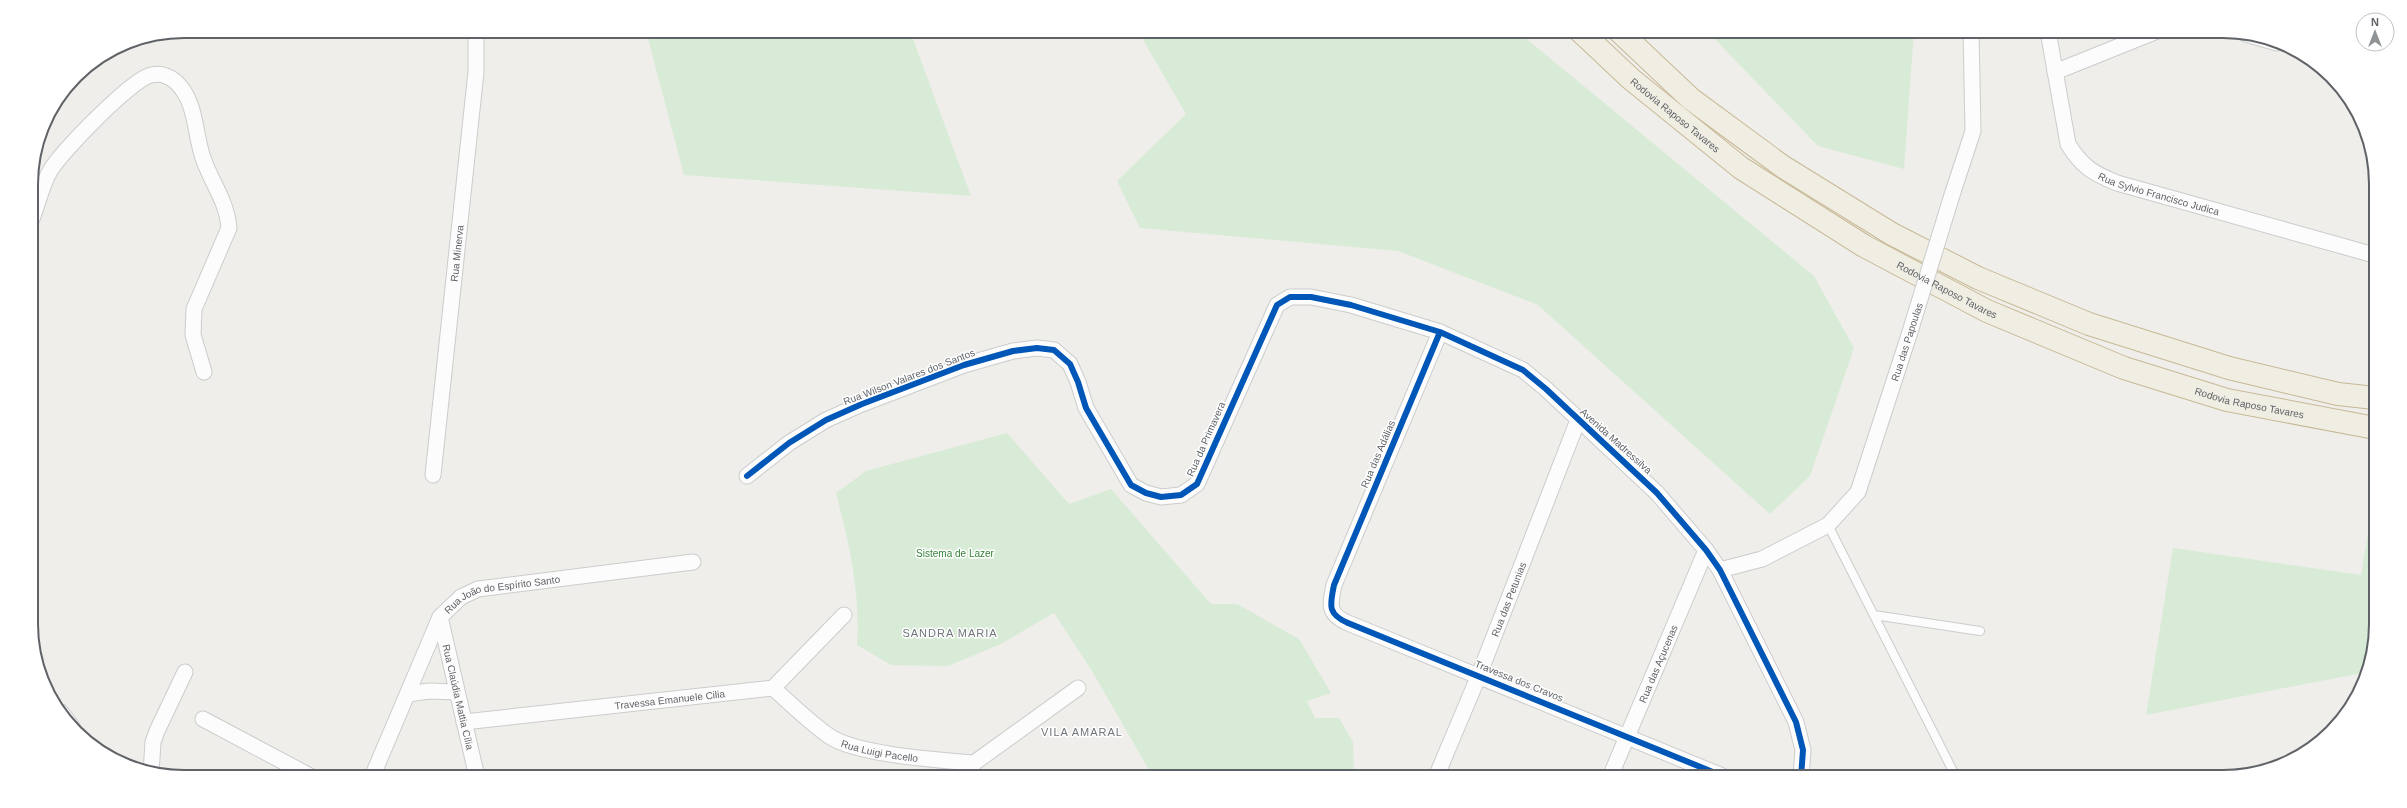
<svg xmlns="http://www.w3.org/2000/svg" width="2407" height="808" font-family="Helvetica,sans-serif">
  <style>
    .green { fill: #d8ebd6 }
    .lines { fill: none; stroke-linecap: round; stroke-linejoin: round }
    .lane-casing { stroke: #cbcccc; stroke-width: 10 }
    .street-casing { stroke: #cbcccc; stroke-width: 17 }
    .highway-casing { stroke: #c8b996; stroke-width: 24 }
    .lane { stroke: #fdfcfc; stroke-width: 8 }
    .street { stroke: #fdfcfc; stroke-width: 15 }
    .highway { stroke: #f0ede3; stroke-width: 22 }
    .street-bridge-casing { stroke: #cbcccc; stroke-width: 17; stroke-linecap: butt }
    .street-bridge { stroke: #fdfcfc; stroke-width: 15 }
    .cycleway-casing { stroke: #fff; stroke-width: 8 }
    .cycleway { stroke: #0057b8; stroke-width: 6 }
    .labels { text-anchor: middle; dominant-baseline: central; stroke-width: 3; stroke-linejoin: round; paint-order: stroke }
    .street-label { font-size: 10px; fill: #5f6368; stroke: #fff }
    .park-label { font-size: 10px; fill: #348238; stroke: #fff }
    .neighbourhood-label { font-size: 11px; letter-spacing: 1px; fill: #70757a; stroke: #fff }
    .rim { fill: none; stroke: #5f6368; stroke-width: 2 }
  </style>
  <rect width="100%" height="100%" fill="#efeeea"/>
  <path class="green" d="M646,31H910L971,196L684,175Z
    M1138,31H1517L1814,276L1854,348L1810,476L1770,514L1538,305L1398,251L1140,228L1117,181L1186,114Z
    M1707,31H1914L1904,169L1818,146Z
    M1007,433L1069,504L1111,489L1211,604H1237L1299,639L1331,693L1307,701L1315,718H1339L1353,742L1354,777H1153L1092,671L1054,613L1001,644L948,666L891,665L857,645C860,589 850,547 836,493L866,471Z
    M2374,498L2376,624L2371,664L2367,672L2146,715L2173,548L2361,575Z"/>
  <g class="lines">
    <g class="lane-casing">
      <path id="lane" d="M1828,525L1956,777
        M1874,615L1980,631"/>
    </g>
    <g class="street-casing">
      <g id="street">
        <path id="s1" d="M2048,31L2068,144C2082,167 2093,173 2117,183L2374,255"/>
        <path d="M2246,34L2277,43"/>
        <path d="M2055,72L2157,31"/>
        <path d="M1952,195L1973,131L1971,31"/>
        <path d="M32,219C38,203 42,185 50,171C61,152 132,79 151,75C160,73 169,76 176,82C197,102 194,132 203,158C211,182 227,201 229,228L194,309L193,335L204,372"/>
        <path d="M1440,332L1334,585C1330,605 1327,614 1348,623L1725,777"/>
        <path id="s2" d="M433,475L476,72V31"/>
        <path d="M747,476L789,443L826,420L862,404L964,365L1013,351L1037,348L1054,350L1070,364L1078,382L1086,408L1131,485L1146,493L1161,497L1181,495L1197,484L1277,305L1290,297H1311L1351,305L1440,332L1523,370L1546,389L1657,493L1706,550L1720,570L1796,722L1803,750L1801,777"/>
        <path d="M1720,570L1762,559L1828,525L1858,492L1909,335"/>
        <path id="s3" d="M440,617L477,777"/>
        <path id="s4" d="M773,688C791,704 809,722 829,736C857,755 939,760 974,763L1078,688"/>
        <path d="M408,694L429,691L457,692"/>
        <path d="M61,712L73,728"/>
        <path d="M203,719L312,777"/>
        <path id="s5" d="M464,722L773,688L844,615"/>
        <path d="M151,773L153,742L157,731L185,672"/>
        <path id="s6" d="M372,777L440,617L461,597L478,589L693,562"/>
        <path d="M966,777L974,763"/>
        <path id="s7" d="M1436,777L1479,675L1578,420"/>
        <path id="s8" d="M1610,777L1706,550"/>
      </g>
    </g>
    <g class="highway-casing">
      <g id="highway">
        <path id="s9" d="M1580,31L1631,79L1741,168L1864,246L1987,311L2124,368L2227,400L2375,428"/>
        <path d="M1619,31L1691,99L1782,166L1892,234L1978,278L2089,324L2229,368L2338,394L2375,398"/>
      </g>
    </g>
    <use href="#lane" class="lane"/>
    <use href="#street" class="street"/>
    <use href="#highway" class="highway"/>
    <g class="street-bridge-casing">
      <path id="street-bridge" d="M1909,335L1952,195"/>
    </g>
    <use href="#street-bridge" class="street-bridge"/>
    <g class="cycleway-casing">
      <path id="cycleway" d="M1440,332L1334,585C1330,605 1327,614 1348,623L1725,777
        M747,476L789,443L826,420L862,404L964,365L1013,351L1037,348L1054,350L1070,364L1078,382L1086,408L1131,485L1146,493L1161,497L1181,495L1197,484L1277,305L1290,297H1311L1351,305L1440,332L1523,370L1546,389L1657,493L1706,550L1720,570L1796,722L1803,750L1801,777"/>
    </g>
    <use href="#cycleway" class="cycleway"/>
  </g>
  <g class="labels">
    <g class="street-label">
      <text stroke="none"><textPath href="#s9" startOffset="127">Rodovia Raposo Tavares</textPath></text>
      <text stroke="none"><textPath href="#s1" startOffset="222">Rua Sylvio Francisco Judica</textPath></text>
      <text stroke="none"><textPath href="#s2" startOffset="223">Rua Minerva</textPath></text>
      <text stroke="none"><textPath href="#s9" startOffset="451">Rodovia Raposo Tavares</textPath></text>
      <text transform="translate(1907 342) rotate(-72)">Rua das Papoulas</text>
      <text transform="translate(909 377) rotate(-21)">Rua Wilson Valares dos Santos</text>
      <text stroke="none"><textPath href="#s9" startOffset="775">Rodovia Raposo Tavares</textPath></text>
      <text transform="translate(1206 439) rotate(-66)">Rua da Primavera</text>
      <text transform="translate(1616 441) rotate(42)">Avenida Madressilva</text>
      <text transform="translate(1378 454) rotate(-67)">Rua das Adálias</text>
      <text stroke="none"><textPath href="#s6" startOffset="243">Rua João do Espírito Santo</textPath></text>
      <text stroke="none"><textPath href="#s7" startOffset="192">Rua das Petunias</textPath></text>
      <text stroke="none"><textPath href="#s8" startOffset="123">Rua das Açucenas</textPath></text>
      <text transform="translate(1519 681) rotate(22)">Travessa dos Cravos</text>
      <text stroke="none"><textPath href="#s3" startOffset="82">Rua Claúdia Mattia Cília</textPath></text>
      <text stroke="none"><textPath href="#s5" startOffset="207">Travessa Emanuele Cilia</textPath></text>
      <text stroke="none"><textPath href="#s4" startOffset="127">Rua Luigi Pacello</textPath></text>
    </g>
    <g class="park-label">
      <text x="955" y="553">Sistema de Lazer</text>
    </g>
    <g class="neighbourhood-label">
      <text x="950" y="633">SANDRA MARIA</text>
      <text x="1082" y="732">VILA AMARAL</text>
    </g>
  </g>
  <path d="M0 0H2407V808H0ZM184 38H2223A146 146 0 0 1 2369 184V624A146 146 0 0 1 2223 770H184A146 146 0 0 1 38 624V184A146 146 0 0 1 184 38Z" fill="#fff" fill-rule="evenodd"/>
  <path class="rim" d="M184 38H2223A146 146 0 0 1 2369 184V624A146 146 0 0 1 2223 770H184A146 146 0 0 1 38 624V184A146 146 0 0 1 184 38Z"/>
  <g transform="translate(2375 32)"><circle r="19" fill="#ffffff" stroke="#bfc1c3"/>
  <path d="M0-3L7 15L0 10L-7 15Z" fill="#919496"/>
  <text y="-6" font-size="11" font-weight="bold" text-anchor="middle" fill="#5f6368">N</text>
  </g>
</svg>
